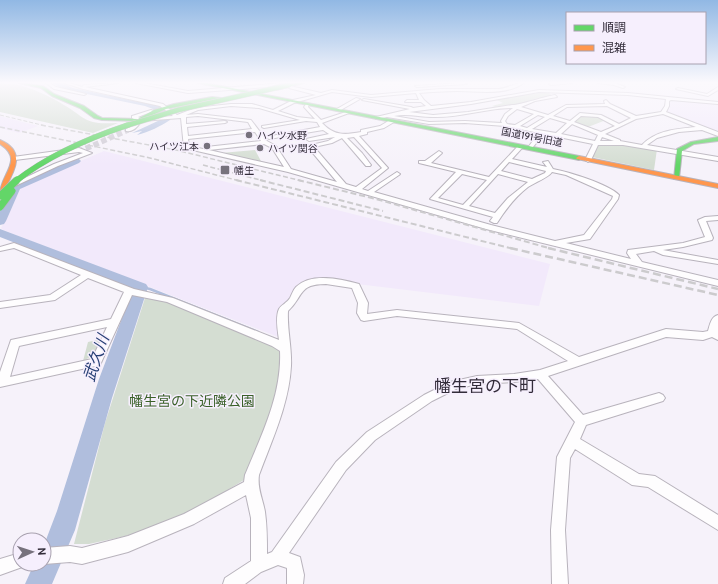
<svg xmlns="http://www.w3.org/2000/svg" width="718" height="584" font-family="Cabin,'Noto Sans JP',sans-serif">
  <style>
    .built { fill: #f2e9fb }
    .green { fill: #d4ddd2 }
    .water { fill: #b0bedd }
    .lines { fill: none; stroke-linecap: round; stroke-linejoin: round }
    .stream { stroke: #b0bedd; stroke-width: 2.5 }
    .river { fill: #b0bedd; fill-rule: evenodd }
    .street-tunnel { stroke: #cfcbd4; stroke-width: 5.5; stroke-dasharray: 5.5 3; stroke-linecap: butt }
    .street-casing { stroke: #b8b3bc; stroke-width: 2 }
    .fast-casing { stroke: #b8b3bc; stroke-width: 2 }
    .slow-casing { stroke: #b8b3bc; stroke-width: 2 }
    .street { fill: #fefdfe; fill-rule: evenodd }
    .fast { fill: #63d668; fill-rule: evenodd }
    .slow { fill: #ff974d; fill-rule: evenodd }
    .rail-far3 { stroke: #cccbcd; stroke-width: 1; stroke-dasharray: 4 2; stroke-linecap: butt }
    .rail-far2 { stroke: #cccbcd; stroke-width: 1.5; stroke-dasharray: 5 2.5; stroke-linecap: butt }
    .rail-far1 { stroke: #cccbcd; stroke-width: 2; stroke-dasharray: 6 3; stroke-linecap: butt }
    .rail { stroke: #cccbcd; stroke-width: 2.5; stroke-dasharray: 8 4; stroke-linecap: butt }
    .fast-bridge-far2-casing { stroke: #b8b3bc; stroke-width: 5.5; stroke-linecap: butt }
    .fast-bridge-far1-casing { stroke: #b8b3bc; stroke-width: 6; stroke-linecap: butt }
    .fast-bridge-casing { stroke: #b8b3bc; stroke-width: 8; stroke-linecap: butt }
    .fast-bridge-far2 { stroke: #63d668; stroke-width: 4.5 }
    .fast-bridge-far1 { stroke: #63d668; stroke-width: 5.5 }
    .fast-bridge { stroke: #63d668; stroke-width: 7 }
    .poi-dot { fill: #77727d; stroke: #f6effd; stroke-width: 1.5 }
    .labels { text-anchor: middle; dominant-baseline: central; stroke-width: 3; stroke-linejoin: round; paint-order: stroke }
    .far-poi-label { font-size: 10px; fill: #332d3a; stroke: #f6effd; text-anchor: start }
    .far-street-label { font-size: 10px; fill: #332d3a; stroke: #f6effd }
    .near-park-label { font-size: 14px; fill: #3a6129; stroke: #f6effd }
    .near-water-label { font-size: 16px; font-style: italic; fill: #263f74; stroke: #f6effd }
    .near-quarter-label { font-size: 17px; fill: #332d3a; stroke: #f6effd }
  </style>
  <rect width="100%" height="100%" fill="#f6f2fa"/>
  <path class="built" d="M675,99L718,104V133L666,112L670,108L669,103Z
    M0,116L38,126L19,133L0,128Z
    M104,151L550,264L539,306L357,284L312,281L288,303L281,338L3,230L1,228L22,186Z"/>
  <path class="green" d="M0,83C25,83 48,95 69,108C77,113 84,120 93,122C100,124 110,123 118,123L93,133L0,112Z
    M547,92L553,96L534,99L517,106L506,105L495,107L492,106L503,103L497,100L527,94Z
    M581,115L597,116L606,120L588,127L573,122Z
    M599,144H625L657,149L654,170L592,157Z
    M255,150L262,163L221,153Z
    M145,298L167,302L264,342L280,350V387L244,480L193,511L147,529L126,536L89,544H74L105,423Z
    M101,339L92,356L83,361L88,342Z"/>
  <path class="water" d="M52,83H62L73,88L159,106L164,109L171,117L170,120C161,126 149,132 137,135L142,131L132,133L160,120V115L153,109L145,106L72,91L62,88Z"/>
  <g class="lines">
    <path class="stream" d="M141,287L150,289L258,332"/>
    <path class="river" d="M76,158L79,159L81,161L79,163L20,189L6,221L4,224L0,225V209L12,185Z
      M0,229L146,284L148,287L112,398L75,530L52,584H25L34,564H44V545L57,511L99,379L133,289L0,237Z"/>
    <path class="street-tunnel" d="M78,152L128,130"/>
    <g class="street-casing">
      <path id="street" d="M46,83H50L56,87L86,94L84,95L54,89Z
        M64,83H70L82,87L84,85L118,83L85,87L163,104L177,115L195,108L231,104H252L273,110L293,100L316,95L289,88L290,86L321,93L332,90L371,95L440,89H499C508,88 515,83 524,83C505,96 479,91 457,91C444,91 432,92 419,93L424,100L431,106L471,102L539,90L628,93L718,102V104L671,100L669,101V106L666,112L718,132V136L702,130L679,132L657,138L647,145L718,157V161L623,145H598L591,160L588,162L585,160L593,144L544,134L532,148L529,146L539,133L505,126L465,123L429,124L387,117L376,119V117L410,109L362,100L364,99L411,107L413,108L426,106L421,102H405L407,100H419L416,93L371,97L332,92L294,103L278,111L297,117L315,119L304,107L307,103L309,104L308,107L321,120L349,111V113L322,123C334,136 345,135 361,132V130L380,126L390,120H394V122L384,128L367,132V134L359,136L388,168L362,189L368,191L397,172L400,174L399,175L374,192L491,225L555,241L584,235L612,199L613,196L566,175L552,172C549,177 534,183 528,187C515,197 506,209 497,223H494L490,221L493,217L430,199L456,172L419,163V161H425L439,151L442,153L441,154L431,163L489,177L519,145H523V147L512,159L547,167L543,162L548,161L553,169C569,172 608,184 619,195L618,199L590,239L566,243L631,259L627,253L628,250L683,243L705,237L698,220L705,217L718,216V220L706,221L713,238L712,240L683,247L663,250L718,260V264L663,255L654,251L636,254L642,262L718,280V286L486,229L288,172L184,148L181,118L141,121C138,127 133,132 126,131V129L134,125L136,120L132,118V116L151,110L153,111L138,117L140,118L173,116L160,106L83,89ZM539,92L628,95L666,99L665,106L661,112L636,116L610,104L606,100L604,101L605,104L566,105L548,115L521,107L535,101L557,97L555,95C547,96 516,106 512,105L468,112L433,115L409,112L471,104ZM231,106L259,108L300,120L262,126V127L264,128L306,121L317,122L320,127L266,137L269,139L323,130L329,134L306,139L309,141L335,137L328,141L307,146L337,182L291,169L276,146L267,141L251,120L198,114L186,115L198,110ZM607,106L631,118L619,124L601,115L580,113L570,121L553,116L567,107ZM513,108L505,114L501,121L502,123L465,121L429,122L394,116C407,113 419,117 433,117C460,118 486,108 513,108ZM517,109L534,114L515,125L507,124L505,121L508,116ZM663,114L696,127C677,129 656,130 642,145L620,141V140L605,134L636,119ZM538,115L545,117L527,128L520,126ZM198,116L248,122L252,129L188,136L187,127L225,123L227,122L225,121L186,124V117ZM581,116L598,117L615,126L601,132L574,122ZM550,118L567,123L556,133L532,129ZM572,124L598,135L595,141L561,134ZM255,132L261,141L206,147L203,149L189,146L188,139ZM354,137L382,168L356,187L346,184L314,147L332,143L342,138L366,166H370L371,165L362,153L347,138ZM602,137L614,141H600ZM264,144L272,148L284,167L209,150ZM509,162L546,171L545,173L532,179L501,171ZM462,174L487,180L463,205L438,198ZM498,174L528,182L508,198L495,213L469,206Z
        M136,83H144L188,91L282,83L268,87L188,93Z
        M462,83L467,84L417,87L415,86Z
        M551,83H572L551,85L549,84Z
        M598,83H615L625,87L623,88L614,85Z
        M718,87V90L708,96L676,89L678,88L707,94Z
        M356,98L360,99L339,111L335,110Z
        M79,148L92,153L58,166L13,187L8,186L54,164L83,153L79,152L15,160L12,158L13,157Z
        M14,243L134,289L173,298L279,340C278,332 275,317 279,309C281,305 287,303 290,298C292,294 293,290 296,287C311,272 341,279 359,284L368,303L367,314L397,310L519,323L579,357L666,329L703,332L708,331C710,324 711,317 718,315V340L712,337L703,340L666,337L548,376L583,415L659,393L663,395L665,398L663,401L586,425L580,439L639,474L655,476L718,515V530L648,487L632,485L575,449L570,458L565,530L568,584H552L551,530L557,457L575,422L538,379L514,382L477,384L456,389L432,401L375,440L346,470L289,553L300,557L304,575L303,584H287V568L278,565L261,572L245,584H223L225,578L251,561V518L246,495L194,524L128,552L82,564L70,562L44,564V548L70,546L82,548L128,536L184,514L244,482L245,475C261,436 282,395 280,351L272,346L167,302L132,295L100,365L0,387V372L11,340L111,319L124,292L88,278L55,300L0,308V302L50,295L81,275L14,248L0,251V247ZM326,284L352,288L358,303L357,313L361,320L364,321L397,316L517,329L568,361L540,370L514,374L477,376L450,382L424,395L367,432L336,462L272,552L267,554C267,540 267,526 265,512C263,499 257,489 259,475C272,440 289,404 291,366C292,348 287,330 288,311C304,296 298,284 326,284ZM107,327L92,359L10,377L19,346Z
        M20,553V564H27L25,566L0,575V559Z"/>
    </g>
    <g class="fast-casing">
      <path id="fast" d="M19,83L43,86L54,94L84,106L98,116L102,118L138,119L154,110L174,104L212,97L221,98L166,109L139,121L102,120L94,118L80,108L52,96L41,88Z
        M198,83H206L579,156L582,158L579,160Z
        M297,83H304L276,90L274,89Z
        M718,137V141L694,144L682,151L679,178L674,179L677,149L691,142Z"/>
    </g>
    <g class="slow-casing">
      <path id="slow" d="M0,140C28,152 13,173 3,192L0,194C0,174 25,160 0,144Z
        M579,156L718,184V188L577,159L576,158Z"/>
    </g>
    <use href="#street" class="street"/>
    <use href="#fast" class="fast"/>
    <use href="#slow" class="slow"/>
    <path class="rail-far3" d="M0,115L46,126"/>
    <path class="rail-far2" d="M41,125L176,150L302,181
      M0,127L146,157L240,181
      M203,165L264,181"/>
    <path class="rail-far1" d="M236,180L514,249
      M260,180L383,211
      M298,180L376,199L552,249"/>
    <path class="rail" d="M510,248L718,295
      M548,248L718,289"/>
    <g class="fast-bridge-far2-casing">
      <path id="fast-bridge-far2" d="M125,126L178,110L289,85"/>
    </g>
    <g class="fast-bridge-far1-casing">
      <path id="fast-bridge-far1" d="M16,181C49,155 89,138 128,125"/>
    </g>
    <g class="fast-bridge-casing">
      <path id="fast-bridge" d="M0,196L17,180
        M0,207L12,191"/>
    </g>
    <use href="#fast-bridge-far2" class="fast-bridge-far2"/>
    <use href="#fast-bridge-far1" class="fast-bridge-far1"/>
    <use href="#fast-bridge" class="fast-bridge"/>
  </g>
  <linearGradient id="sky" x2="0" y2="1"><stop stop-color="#91b8e4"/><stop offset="0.5" stop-color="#fbf9fd"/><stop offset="1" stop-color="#fbf9fd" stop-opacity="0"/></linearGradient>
  <rect width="718" height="165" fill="url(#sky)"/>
  <g class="poi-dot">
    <circle cx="249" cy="135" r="4"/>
    <circle cx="207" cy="146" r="4"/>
    <circle cx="260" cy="148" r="4"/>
    <rect x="220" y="165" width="10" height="10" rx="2"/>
  </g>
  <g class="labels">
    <g class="far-poi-label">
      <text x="257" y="135">ハイツ水野</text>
      <text x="199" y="146" text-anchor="end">ハイツ江本</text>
      <text x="268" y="148">ハイツ関谷</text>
      <text x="234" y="170">幡生</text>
    </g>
    <g class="far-street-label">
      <text transform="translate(532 137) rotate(11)">国道191号旧道</text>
    </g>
    <g class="near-park-label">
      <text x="192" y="401">幡生宮の下近隣公園</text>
    </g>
    <g class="near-water-label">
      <text transform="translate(96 358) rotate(-71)">武久川</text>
    </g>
    <g class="near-quarter-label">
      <text x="485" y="386">幡生宮の下町</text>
    </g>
  </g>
  <rect x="566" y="12" width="140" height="52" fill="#f6effd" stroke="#a8a1af"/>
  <rect x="574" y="25" width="20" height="6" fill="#63d668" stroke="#a8a1af"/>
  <text x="602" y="32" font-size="12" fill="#332d3a">順調</text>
  <rect x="574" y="45" width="20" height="6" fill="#ff974d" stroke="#a8a1af"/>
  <text x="602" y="52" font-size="12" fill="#332d3a">混雑</text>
  <g transform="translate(32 552) rotate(87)"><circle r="19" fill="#f6effd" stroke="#a8a1af"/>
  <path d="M0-3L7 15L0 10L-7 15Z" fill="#77727d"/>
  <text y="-6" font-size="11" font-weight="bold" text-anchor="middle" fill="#332d3a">N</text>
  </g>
</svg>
